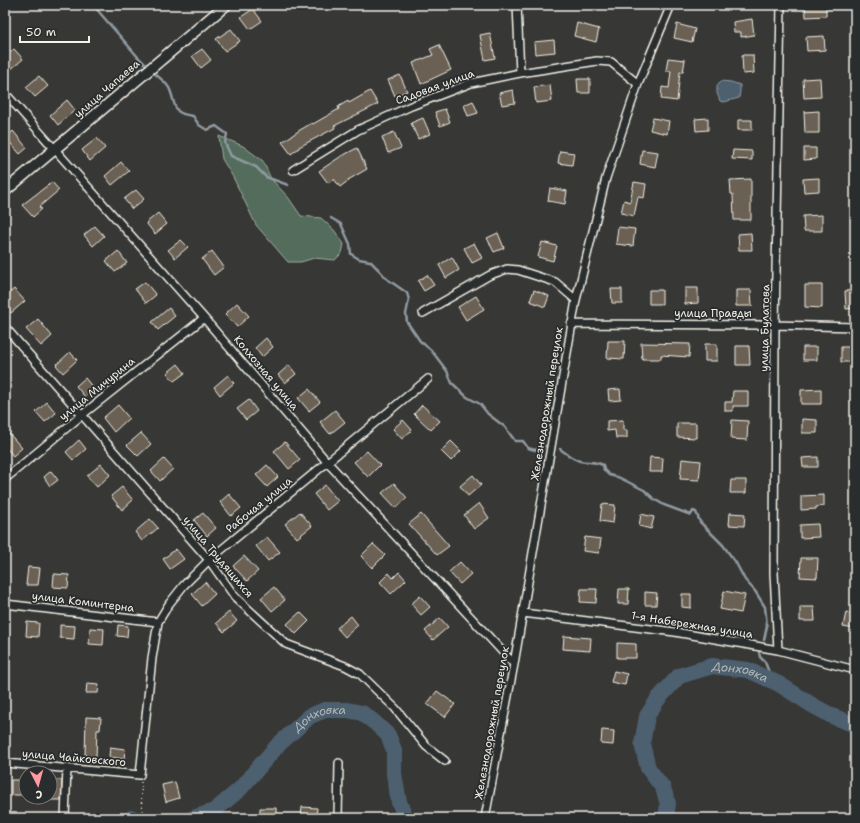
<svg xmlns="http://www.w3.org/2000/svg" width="860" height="823" font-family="'Shantell Sans',sans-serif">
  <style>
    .green { fill: #526c5c; stroke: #a3aea2 }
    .water { fill: #4d6070; stroke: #909aa0 }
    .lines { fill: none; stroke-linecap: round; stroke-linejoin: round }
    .stream { stroke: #909aa0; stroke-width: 2.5 }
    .river { stroke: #4d6070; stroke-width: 16 }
    .building { fill: #6b6152; stroke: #f4f1e8 }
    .street-casing { stroke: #f4f1e8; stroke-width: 10 }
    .secondary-casing { stroke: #f4f1e8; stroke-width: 13 }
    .path { stroke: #f4f1e8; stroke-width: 1.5; stroke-dasharray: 1 3; stroke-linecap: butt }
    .street { stroke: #2a2d2e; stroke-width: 7 }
    .secondary { stroke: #2a2d2e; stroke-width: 10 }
    .labels { text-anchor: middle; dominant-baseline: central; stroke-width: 3.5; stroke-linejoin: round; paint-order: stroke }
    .street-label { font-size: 11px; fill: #f4f1e8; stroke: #2a2d2e }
    .water-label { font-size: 12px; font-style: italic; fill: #b1b7b8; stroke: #2a2d2e }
  </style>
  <rect width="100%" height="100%" fill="#373735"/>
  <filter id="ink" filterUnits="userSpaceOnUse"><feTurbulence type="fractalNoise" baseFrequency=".025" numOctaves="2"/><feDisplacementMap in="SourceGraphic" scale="8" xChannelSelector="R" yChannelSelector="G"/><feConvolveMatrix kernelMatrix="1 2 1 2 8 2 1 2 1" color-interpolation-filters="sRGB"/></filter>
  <g filter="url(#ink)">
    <path class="green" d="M219,136L243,146L263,161L271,179L288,197L301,216L321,218L334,230L344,244L342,253L335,260L314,258L301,262H288L256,225L233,177L222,159Z"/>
    <path class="water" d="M721,81L731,82L740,85V91L739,98L724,102L720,101L717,93V85Z"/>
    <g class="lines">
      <path class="stream" d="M93,5L138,57L149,68
        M152,71C158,77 168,83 170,90C177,107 171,113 193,116L199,125L207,130L216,126L227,134L225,143L231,156L256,167L266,177L288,185
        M331,218L341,224L350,244L351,254L359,259L370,261L380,271L387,279L407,293L409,300L406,314L407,322L420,341L431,350L447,371L452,383L467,397L480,404L488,414L505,427L515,441H523L528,448L535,450L546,446
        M560,449C566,453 572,459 580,461C589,463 594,461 603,465L604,470L609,475L620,478L644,490L654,499L664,505L691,515L693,511L696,512L700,522L723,545L736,563L745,580L755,591L765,607L767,626L764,640
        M759,652L760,657L765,662L772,680"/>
      <g class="river">
        <path d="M132,818H133"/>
        <path id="s1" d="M193,818L214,811L240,789L278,745L310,716L325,710H347L362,713L374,722L388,735L394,750V774L399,802L406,818"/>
        <path id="s2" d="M666,818L668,804L663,788L648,768L642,744L647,716L658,699L679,676L712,666L748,670L779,684L812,705L832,716L855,725"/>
      </g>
    </g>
    <path class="building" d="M805,5H826V16L806,17Z
      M253,9L262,21L250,29L241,17Z
      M752,19L754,35L741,37V32H734L733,22Z
      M577,23L599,29L596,42L574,36Z
      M677,24L695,29L692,42L674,38Z
      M231,29L240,41L225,51L216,39Z
      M490,33L495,58L485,60L480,35Z
      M824,36L825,50L807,51L806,37Z
      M554,40L555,52L535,54L534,42Z
      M439,45L451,70L421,84L413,63L433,55L430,49Z
      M14,49L23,59L10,70L5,64V57Z
      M202,49L211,60L201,68L192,56Z
      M742,55H753L754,73L743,74Z
      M668,58L685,60L683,72H680L677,101L661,99L662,87L669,88L671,71H666Z
      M400,75L407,91L395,96L388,80Z
      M39,76L48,86L35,97L26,87Z
      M820,78L821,97L804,98L803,79Z
      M577,79H590V93H578Z
      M550,85L552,101L536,103L534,87Z
      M513,90L515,103L502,105L499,93Z
      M370,91L378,104L334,126L335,128L299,147V148L291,154L282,142L300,130L312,123L313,124L339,109L338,107L348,101L349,103Z
      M67,100L75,110L58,125L50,115Z
      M473,101L478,113L468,116L464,105Z
      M445,109L450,122L440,126L435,112Z
      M819,111V133H805L804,112Z
      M423,118L430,134L418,139L411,123Z
      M653,118L669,121L667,134L650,130Z
      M708,118V130L696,131L695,119Z
      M738,120H752V130H738Z
      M13,131L27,148L20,154L6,138Z
      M394,132L401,148L388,153L382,137Z
      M97,138L105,148L90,161L82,150Z
      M357,148L367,169L348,180H349L340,187L334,179L328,183L319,171L340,157Z
      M804,148H816V159L804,160Z
      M642,150L658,152L655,167L640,164Z
      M733,150L752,151V160L732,159Z
      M560,151L574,153L572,165L558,163Z
      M121,162L129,171L112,185L105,176Z
      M819,178V191L804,192L803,179Z
      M751,179V220H734L733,194H731L730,180Z
      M52,182L59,190L39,207L42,209L33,217L22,205Z
      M634,182L646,184L644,198L638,197L634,216L621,213L624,200L630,202Z
      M550,188L567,191L565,204L548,201Z
      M136,190L144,199L132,209L124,199Z
      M158,213L167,224L155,234L146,223Z
      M822,215V231H804L803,216Z
      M95,226L104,236L93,246L84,235Z
      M618,227L635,229L633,246L616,244Z
      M498,233L504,248L494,252L487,238Z
      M751,233L752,250H739L738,234Z
      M181,240L188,247L175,258L168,250Z
      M542,242L557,246L553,261L538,257Z
      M474,243L482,258L472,263L464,248Z
      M118,251L127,263L115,272L106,261Z
      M212,251L224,267L214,275L202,259Z
      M452,257L459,270L446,278L439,265Z
      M427,275L434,285L424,291L418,281Z
      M145,282L156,295L146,303L135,289Z
      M805,285H822V308L805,307Z
      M685,288H698V303L685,304Z
      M14,289L25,301L11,313L5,306V297Z
      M611,289H622V303H612Z
      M534,290L549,296L545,307L530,301Z
      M649,290H662V304H649Z
      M736,290H751L752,306H736Z
      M855,290V308L846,309L845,291Z
      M476,296L484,309L466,320L458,307Z
      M237,303L249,316L237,327L225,314Z
      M169,308L175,316L158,330L152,322Z
      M38,319L52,336L41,346L26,329Z
      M266,338L273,347L262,357L255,348Z
      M608,341H625L624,359L607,358Z
      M641,343L690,344L689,357L661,355V359H642Z
      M705,344H717V361H705Z
      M736,346H749L750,365H736Z
      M803,347H817V360H803Z
      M841,347H855V362H841Z
      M70,352L77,360L63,373L56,365Z
      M178,364L185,373L174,381L167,373Z
      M289,365L296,374L285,383L278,375Z
      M228,375L234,383L220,395L214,387Z
      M85,378L94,389L85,397L76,386Z
      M309,389L320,402L309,411L298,398Z
      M620,389L621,400L609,401L608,390Z
      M821,389V404H801V390Z
      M733,391H748V406H733V411H725V402H732Z
      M249,400L257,411L246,420L237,409Z
      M47,402L56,413L45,422L36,412Z
      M118,405L129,418L114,432L103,418Z
      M422,405L440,421L431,430L414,414Z
      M335,410L345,422L330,434L320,422Z
      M802,419L817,420V433H802Z
      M403,420L412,430L402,439L393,429Z
      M623,420V430H627V438H616L615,430L607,431V421Z
      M732,420L748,421L747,440L731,439Z
      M677,423H696V438L677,437Z
      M5,429L22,448L13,456L5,446Z
      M141,433L151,444L138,456L127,445Z
      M79,440L86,449L73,460L66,452Z
      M451,441L461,451L451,461L441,451Z
      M285,442L300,460L289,469L274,451Z
      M367,451L380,465L368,477L354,462Z
      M650,457L663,458L662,472H649Z
      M818,457V467H803L802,458Z
      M164,459L173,469L160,481L151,471Z
      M682,459L701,461L699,480L680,479Z
      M101,464L110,475L97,487L87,476Z
      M267,465L278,477L267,487L256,475Z
      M51,471L58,480L50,486L44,477Z
      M473,475L481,485L468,496L460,486Z
      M731,480H746V493H730Z
      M394,483L407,498L396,508L382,493Z
      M325,485L338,501L327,510L314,494Z
      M122,487L133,500L122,510L111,496Z
      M229,494L241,508L231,516L220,502Z
      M824,495V506L816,507V509L801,510V496Z
      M479,503L489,518L474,529L464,515Z
      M602,504L615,505L613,523L600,521Z
      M300,512L312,526L297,538L285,524Z
      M203,513L216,528L207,536L194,520Z
      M730,513L745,514L744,526L729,525Z
      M421,514L449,546L437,555L409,524Z
      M641,514L654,517L651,529L639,526Z
      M150,519L158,528L142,541L135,532Z
      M818,524L819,537L800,538V525Z
      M267,537L280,552L268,561L256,546Z
      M585,537L601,539L599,553L583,551Z
      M373,544L385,555L372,568L361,556Z
      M176,549L184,559L170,569L163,559Z
      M244,556L258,571L247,581L233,566Z
      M801,558H818L817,578L800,577Z
      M460,562L471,574L460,584L449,572Z
      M28,567L40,568L38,585H26Z
      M399,572L406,580L391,594L380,582L389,573L393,578Z
      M54,574L69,575L68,588L53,587Z
      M205,582L215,594L202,606L192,594Z
      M274,587L285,600L272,611L261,598Z
      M581,589H597L596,603L580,602Z
      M619,589H629L628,604H618Z
      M724,591L745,595L741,613L720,609Z
      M645,592L657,593L656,605H645Z
      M682,594H691V608L682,607Z
      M420,596L430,607L421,615L411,604Z
      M800,607H814L815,621H800Z
      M229,612L237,621L224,632L216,623Z
      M300,612L309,621L296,634L287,624Z
      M846,612L855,614V629L843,627Z
      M351,616L358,625L345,637L337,628Z
      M440,618L448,627L433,640L425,631Z
      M27,622L39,623L38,637L26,636Z
      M60,625L75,626L74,639L60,638Z
      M118,625L128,626L127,637L117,636Z
      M90,628L104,629L103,645L89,644Z
      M564,636L591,638L590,651L563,649Z
      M617,643L636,644V658H617Z
      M614,671L627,674L625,685L611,682Z
      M87,683L99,684L98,693H86Z
      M437,691L455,704L445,717L427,704Z
      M86,717L101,718L100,730H97L96,757L85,756Z
      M602,730L614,731L613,745L601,744Z
      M110,747L125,749L124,759L109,757Z
      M11,780H21L22,795H11Z
      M50,780H62L61,800H50Z
      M175,782L179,798L166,802L162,785Z
      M302,807L317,808L316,818H301Z
      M260,808H276V818H260Z"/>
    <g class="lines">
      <g class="street-casing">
        <path id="street" d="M517,5L520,73
          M5,93L204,318L328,463L514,664
          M293,170L358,130L411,106L471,83L520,73L597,61L611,62L638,84
          M423,313L490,275L507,269L518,270L555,282L576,300
          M571,324L775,325L855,327
          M5,327L209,560L235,597L286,644L345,666L360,674L395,708L426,746L445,761
          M5,479L82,415L204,318
          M5,604L158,622
          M523,613L675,632L778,650L855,670
          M778,650L774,573L775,325L781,5
          M5,763L140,775L152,658L158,622L169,604L184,585L209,560L428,379
          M65,818L67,768
          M338,818L339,763
          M485,818L514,664L576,300L606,178L638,84L671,5"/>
      </g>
      <g class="secondary-casing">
        <path id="secondary" d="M5,191L226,5"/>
      </g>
      <path class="path" d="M141,782L142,818"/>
      <use href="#street" class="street"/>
      <use href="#secondary" class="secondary"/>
    </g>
  </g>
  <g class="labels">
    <g class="street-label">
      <text transform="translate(435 87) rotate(-20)">Садовая улица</text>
      <text transform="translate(107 89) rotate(-41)">улица Чапаева</text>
      <text x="713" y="313">улица Правды</text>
      <text transform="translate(765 328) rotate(-89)">улица Булатова</text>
      <text transform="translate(266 373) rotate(50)">Колхозная улица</text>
      <text transform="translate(97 389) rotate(-39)">улица Мичурина</text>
      <text transform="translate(547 404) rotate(-81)">Железнодорожный переулок</text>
      <text transform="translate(259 505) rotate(-39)">Рабочая улица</text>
      <text transform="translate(218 557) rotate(50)">улица Трудящихся</text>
      <text transform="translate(83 602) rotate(7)">улица Коминтерна</text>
      <text transform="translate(692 625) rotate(9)">1-я Набережная улица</text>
      <text transform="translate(492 723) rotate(-80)">Железнодорожный переулок</text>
      <text transform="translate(74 758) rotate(5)">улица Чайковского</text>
    </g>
    <g class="water-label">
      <text stroke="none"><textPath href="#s2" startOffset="224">Донховка</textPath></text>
      <text stroke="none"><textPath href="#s1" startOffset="166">Донховка</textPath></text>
    </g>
  </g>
  <rect width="860" height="823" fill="none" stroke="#2a2d2e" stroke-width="20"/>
  <rect x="10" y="10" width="840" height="803" fill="none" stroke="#f4f1e8" stroke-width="1.5" filter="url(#ink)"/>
  <g transform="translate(38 785) rotate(174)"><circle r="19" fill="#2a2d2e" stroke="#7b7b78"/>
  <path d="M0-3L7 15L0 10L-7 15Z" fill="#ff9aa2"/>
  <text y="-6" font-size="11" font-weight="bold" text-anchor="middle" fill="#f4f1e8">С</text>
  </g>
  <path d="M20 36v6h69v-6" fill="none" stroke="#f4f1e8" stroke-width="2"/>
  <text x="26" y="36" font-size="12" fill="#f4f1e8" stroke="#2a2d2e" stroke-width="3" paint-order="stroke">50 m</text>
</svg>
